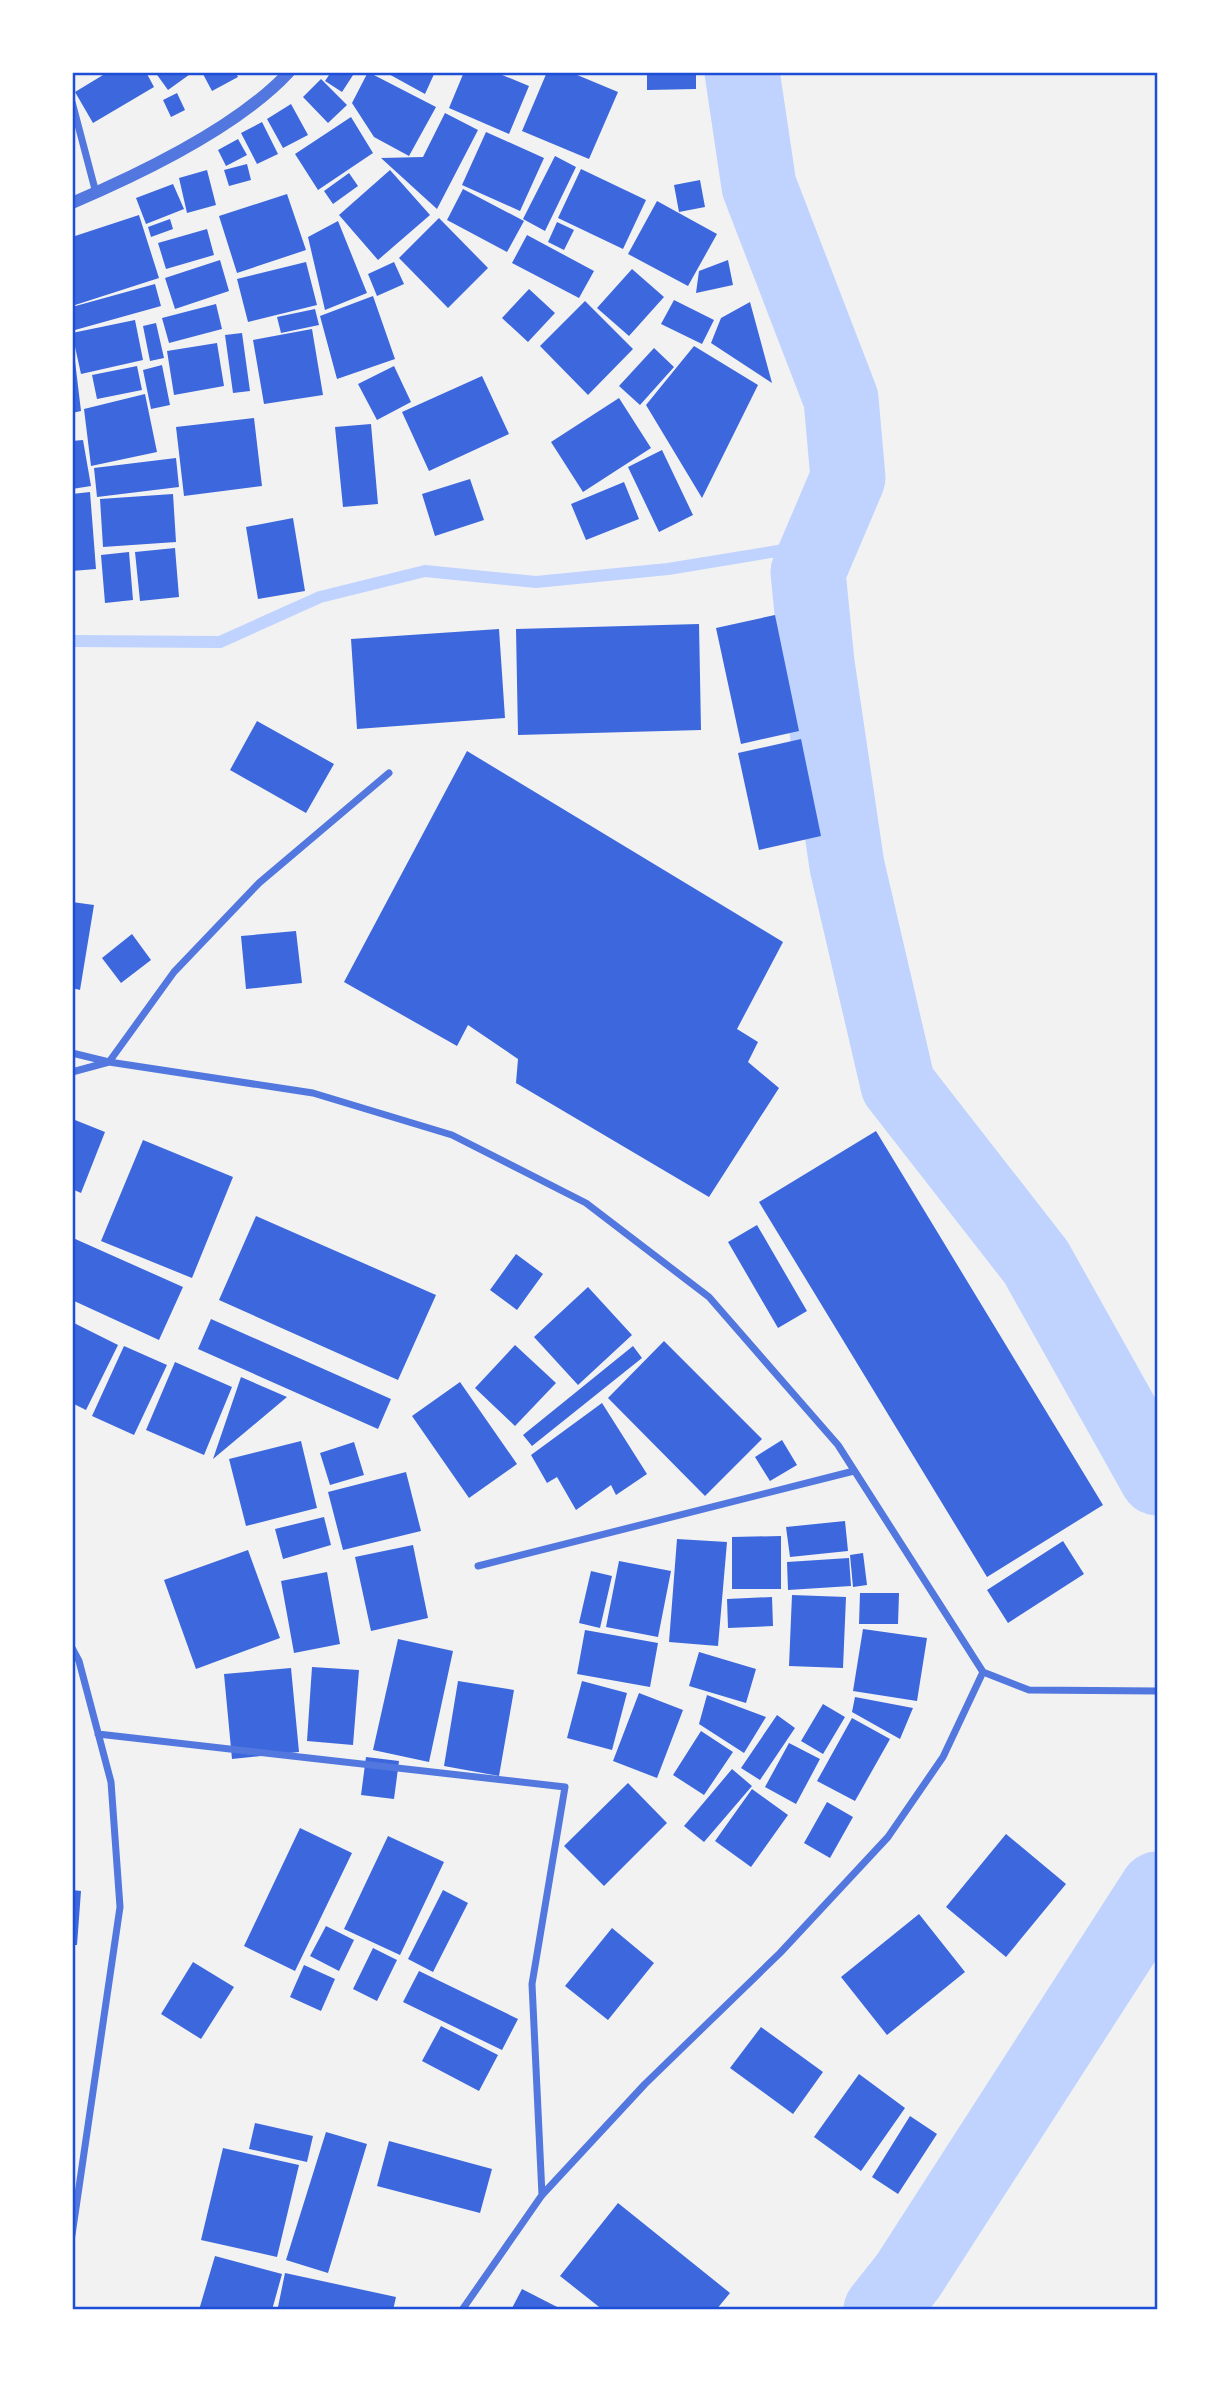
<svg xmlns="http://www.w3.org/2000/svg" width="1229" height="2382" font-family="'DejaVu Sans',sans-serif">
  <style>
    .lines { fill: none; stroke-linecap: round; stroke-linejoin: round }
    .stream { stroke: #bfd3fe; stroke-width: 12 }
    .river { stroke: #bfd3fe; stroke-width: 75 }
    .building { fill: #3d67dc }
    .minor { stroke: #5277de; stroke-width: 7 }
    .tertiary { stroke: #5277de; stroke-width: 12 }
    .neatline { fill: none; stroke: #1d4ed8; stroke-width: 2.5 }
  </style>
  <rect width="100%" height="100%" fill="#f2f2f2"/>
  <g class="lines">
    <path class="stream" d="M72,641L220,642L320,597L425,571L536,582L668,569L820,544"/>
    <path class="river" d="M742,72L759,186L841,399L848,478L808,572L817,663L847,866L898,1085L1036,1262L1157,1478
      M881,2310L908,2276L1157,1889"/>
  </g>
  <path class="building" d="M108,72H146L154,87L93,123L75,92Z
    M155,72H193L168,90Z
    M208,72H235L238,77L212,91L203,74Z
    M331,72H355L342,92L325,81Z
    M368,72L436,107L409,156L374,137L352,103Z
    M385,72H435L425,94Z
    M464,72H495L529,86L509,134L449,108Z
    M547,72H570L618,92L589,159L522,131Z
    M647,72H696V89L647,90Z
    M321,79L347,105L328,123L303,97Z
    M177,93L185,110L171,117L163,100Z
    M291,104L308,135L283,148L267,119Z
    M445,113L478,130L437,209L381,158L423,157Z
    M351,117L373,153L318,190L295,154Z
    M262,122L278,154L257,164L241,133Z
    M486,132L544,158L520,211L462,185Z
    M238,139L247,155L226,166L218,150Z
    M555,156L576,167L545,231L523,219Z
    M247,164L251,180L229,186L224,170Z
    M581,169L646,200L623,249L558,218Z
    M207,170L216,205L187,213L179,178Z
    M390,170L430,215L378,260L339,215Z
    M349,173L358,186L333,204L324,191Z
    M700,180L705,207L679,212L674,185Z
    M173,184L184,209L146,224L136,198Z
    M463,189L524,221L507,252L447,220Z
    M287,194L306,250L237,273L219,216Z
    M657,201L717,234L688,286L628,254Z
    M139,215L159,278L72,306V237Z
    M439,218L488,268L448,308L399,258Z
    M170,219L173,229L151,237L148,227Z
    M338,221L367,293L325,310L308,237Z
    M557,222L574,230L564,250L548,242Z
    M207,229L214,255L166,269L158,243Z
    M527,235L594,271L579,298L512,263Z
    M220,260L229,291L175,309L165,278Z
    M728,260L733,285L696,293L699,271Z
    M306,262L317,305L248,322L237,279Z
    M394,262L404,284L377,296L368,274Z
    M632,269L664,297L629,336L597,308Z
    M155,284L161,306L75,330L72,307Z
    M529,289L555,313L528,342L502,318Z
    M373,296L395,359L337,379L320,316Z
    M674,300L714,320L702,344L661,324Z
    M585,301L633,349L588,395L540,346Z
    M750,302L772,383L711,343L721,318Z
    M216,304L222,329L169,343L162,318Z
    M315,309L319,325L281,333L277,317Z
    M135,320L143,360L81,374L72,333Z
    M156,323L164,358L150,361L143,326Z
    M312,329L323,395L264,404L253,340Z
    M242,333L250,391L233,393L225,335Z
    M217,343L224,386L174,395L167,351Z
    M694,346L758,385L702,498L646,405Z
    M654,348L674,367L640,405L619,386Z
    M72,361H75L81,411L72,413Z
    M162,365L170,405L151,409L143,370Z
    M137,366L142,390L97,399L92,375Z
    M394,366L411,402L377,420L358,384Z
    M482,376L509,434L429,471L402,412Z
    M145,394L157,452L91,466L84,409Z
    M619,398L651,448L583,492L551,442Z
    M254,418L262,486L184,496L176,427Z
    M371,424L378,504L343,507L335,427Z
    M83,440L91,486L72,489V441Z
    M662,450L693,515L659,532L628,467Z
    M176,458L179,487L97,497L94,468Z
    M470,479L484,520L435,536L422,494Z
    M624,482L639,519L586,540L571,504Z
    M90,492L96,569L72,571V494Z
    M173,494L176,542L103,547L100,499Z
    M293,518L305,591L258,599L246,527Z
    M175,548L179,597L140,601L135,552Z
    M129,552L133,600L105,603L101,555Z
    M775,615L799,731L741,744L716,628Z
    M699,624L701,730L518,735L516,629Z
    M499,629L505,718L357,729L351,639Z
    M257,721L334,764L306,813L230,770Z
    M801,739L821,836L759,850L738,753Z
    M467,751L783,942L737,1029L758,1042L748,1062L779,1088L709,1197L516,1083L518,1059L468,1025L457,1046L344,982Z
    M72,902L94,905L80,990L72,988Z
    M296,931L302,983L246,989L241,936Z
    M132,934L151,960L121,983L102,958Z
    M75,1120L105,1132L81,1193L72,1189V1128Z
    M876,1131L1103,1505L987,1577L759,1202Z
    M143,1140L233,1177L192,1278L101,1241Z
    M256,1216L436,1295L398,1380L219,1300Z
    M757,1225L807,1311L778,1328L728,1242Z
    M73,1238L183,1287L159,1340L72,1300Z
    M516,1254L543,1274L517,1310L490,1290Z
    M588,1287L632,1335L578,1385L534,1337Z
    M211,1319L391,1399L378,1429L198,1349Z
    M72,1322L118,1345L86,1410L72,1403Z
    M664,1341L762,1439L705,1496L608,1398Z
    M515,1345L556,1383L515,1426L475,1388Z
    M124,1346L167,1365L134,1435L92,1416Z
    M633,1346L642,1358L532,1446L523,1435Z
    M175,1362L232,1387L204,1455L146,1430Z
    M241,1377L287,1397L213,1459Z
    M460,1382L517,1464L469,1498L412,1416Z
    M602,1403L647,1474L616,1495L611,1485L576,1510L557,1477L547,1483L531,1455Z
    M782,1440L797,1465L770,1481L755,1457Z
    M301,1441L317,1508L246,1526L229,1459Z
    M354,1442L364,1475L330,1485L320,1453Z
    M406,1472L421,1531L343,1550L328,1492Z
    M324,1517L331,1545L283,1559L275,1529Z
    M845,1521L848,1551L790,1557L786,1527Z
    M781,1536V1589H732V1537Z
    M677,1539L727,1542L718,1646L669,1642Z
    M1063,1541L1084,1574L1008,1623L987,1590Z
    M413,1545L428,1618L371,1631L355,1557Z
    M248,1550L280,1638L196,1669L164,1580Z
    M863,1553L867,1585L853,1587L850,1555Z
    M849,1558L851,1586L788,1590L787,1562Z
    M619,1561L671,1571L658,1637L606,1627Z
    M591,1571L612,1576L600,1628L579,1623Z
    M327,1572L340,1644L294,1653L281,1581Z
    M860,1593H899L898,1624H859Z
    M792,1595L846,1597L843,1668L789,1666Z
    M772,1597L773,1626L728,1628L727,1599Z
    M863,1629L927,1638L917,1701L853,1691Z
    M585,1630L658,1643L650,1687L577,1674Z
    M398,1639L453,1651L429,1762L373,1750Z
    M699,1652L756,1669L746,1703L689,1686Z
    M312,1667L359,1670L353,1745L307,1741Z
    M291,1668L299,1752L232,1759L224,1674Z
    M458,1681L514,1690L499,1776L444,1766Z
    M582,1681L627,1693L612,1750L567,1738Z
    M639,1693L683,1710L657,1778L613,1761Z
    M707,1695L766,1717L744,1753L699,1724Z
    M855,1697L913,1708L900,1739L852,1712Z
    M823,1704L845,1717L823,1754L801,1741Z
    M777,1715L795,1728L760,1780L741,1768Z
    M852,1718L890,1739L855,1801L817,1781Z
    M701,1731L733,1752L704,1795L673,1775Z
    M789,1743L820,1759L796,1804L765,1787Z
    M366,1757L399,1761L394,1799L361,1795Z
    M732,1769L752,1786L704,1842L684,1826Z
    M628,1783L667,1823L604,1886L564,1846Z
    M752,1789L788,1815L751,1867L715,1841Z
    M827,1802L853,1817L830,1858L804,1843Z
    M300,1828L352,1853L295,1971L244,1946Z
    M1006,1834L1066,1884L1006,1957L946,1907Z
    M388,1836L444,1862L400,1955L344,1929Z
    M72,1890L81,1891L77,1945H72Z
    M443,1890L468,1903L433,1972L408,1959Z
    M919,1914L965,1972L887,2035L841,1977Z
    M326,1926L354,1940L339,1971L310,1956Z
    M612,1928L654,1963L608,2020L565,1986Z
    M373,1948L397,1960L377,2001L353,1989Z
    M193,1962L234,1987L201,2039L161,2014Z
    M304,1965L335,1979L321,2011L290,1997Z
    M419,1971L518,2019L502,2050L403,2002Z
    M441,2026L498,2055L479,2091L422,2061Z
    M761,2027L823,2072L793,2114L730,2068Z
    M859,2074L905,2108L861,2171L814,2137Z
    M910,2116L937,2134L898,2194L872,2177Z
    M255,2123L313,2136L307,2162L249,2149Z
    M326,2132L367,2144L328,2273L286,2260Z
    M389,2141L492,2169L480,2213L377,2186Z
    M223,2148L299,2165L277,2257L201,2240Z
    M618,2203L730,2293L716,2310H603L560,2276Z
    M215,2256L282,2274L272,2310H199Z
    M285,2273L396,2297L393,2310H294L278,2307Z
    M522,2289L563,2310H511Z"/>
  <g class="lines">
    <path class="minor" d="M72,102L96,193
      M72,1053L109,1062L313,1093L452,1135L586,1203L709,1297L838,1445L983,1672L1029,1690L1157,1691
      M72,1072L109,1062L174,972L259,883L389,773
      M478,1566L854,1471
      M72,1648L79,1661L111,1782L120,1907L72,2235
      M98,1734L565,1787L532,1984L542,2195
      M462,2310L542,2195L645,2084L780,1953L888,1837L943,1757L983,1672"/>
    <path class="tertiary" d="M72,203C140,174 239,126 289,72"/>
  </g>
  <rect width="1229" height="2382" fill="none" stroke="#ffffff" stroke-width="147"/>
  <rect x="74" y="74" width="1082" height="2234" class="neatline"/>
</svg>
